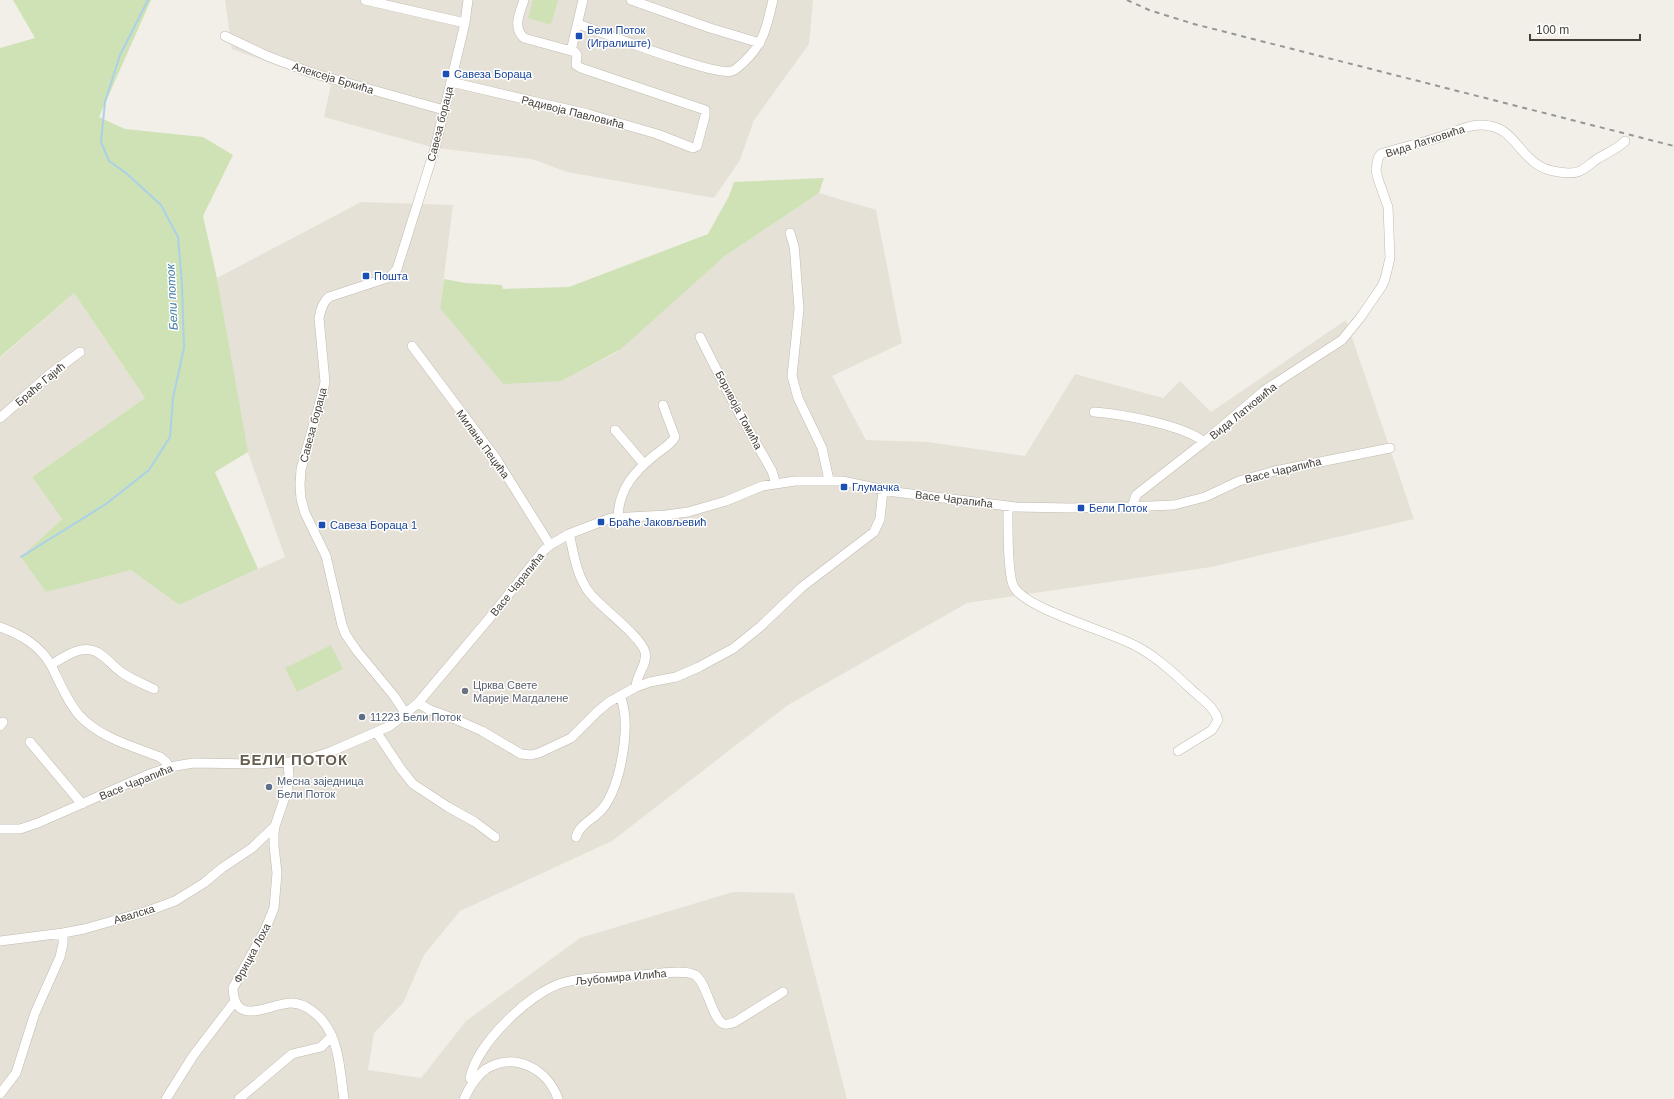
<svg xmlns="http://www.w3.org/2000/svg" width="1674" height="1099" font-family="Helvetica,sans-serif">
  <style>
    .residential { fill: #e6e1d7 }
    .green { fill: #cfe2b5 }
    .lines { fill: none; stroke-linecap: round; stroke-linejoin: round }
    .stream { stroke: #abd1e9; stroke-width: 2 }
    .minor-casing { stroke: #c0b9af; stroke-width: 10 }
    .minor { stroke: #fff; stroke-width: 9 }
    .rail { stroke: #969696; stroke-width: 2; stroke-dasharray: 5 5; stroke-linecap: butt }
    .transit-dot { fill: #1a4fb4; stroke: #fff; stroke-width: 1.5 }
    .worship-dot { fill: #6b7280; stroke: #fff; stroke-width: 1.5 }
    .service-dot { fill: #5c6f8a; stroke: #fff; stroke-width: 1.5 }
    .labels { text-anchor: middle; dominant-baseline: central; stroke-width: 3; stroke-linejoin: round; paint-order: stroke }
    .transit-label { font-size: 11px; fill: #164399; stroke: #fff; text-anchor: start }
    .street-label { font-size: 11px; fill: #453f38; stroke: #fff }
    .worship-label { font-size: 11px; fill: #5b616d; stroke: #fff; text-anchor: start }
    .service-label { font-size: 11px; fill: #4e5e75; stroke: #fff; text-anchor: start }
    .water-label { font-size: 12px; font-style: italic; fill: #3c7ca6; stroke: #fff }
    .district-label { font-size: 15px; font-weight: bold; letter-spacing: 1px; fill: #675d50; stroke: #fff }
  </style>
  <rect width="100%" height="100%" fill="#f2efe8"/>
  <path class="residential" d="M225,0H813L809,44L754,120L740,160L714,198L567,172L532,159L435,148L324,117L331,85L232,49Z
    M819,193L876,210L902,343L832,376L866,440L928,442L1025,456L1075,374L1163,398L1180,381L1211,412L1346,320L1414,519L1211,567L967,603L788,705L612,841L460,911L424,955L403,1003L374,1033L368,1070L421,1078L466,1021L580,938L733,892L794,893L847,1099H0V358L74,293L145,398L32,477L62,519L22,557L46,592L91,579L131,570L179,605L285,557L246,447L217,278L361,202L453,205L440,308L562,381L617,352L725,256Z"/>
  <path class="green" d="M13,0H151L99,117L125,129L203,137L233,155L203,216L217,278L248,452L215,472L258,569L179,605L131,570L46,592L21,557L62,519L32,477L145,398L74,293L0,357V48L35,38Z
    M533,0H558L551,25L528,18Z
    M824,178L819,193L725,256L621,349L562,381L503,384L440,308L444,279L466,283L502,285L503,289L569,287L708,234L729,196L734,182Z
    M331,645L343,669L297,692L285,668Z"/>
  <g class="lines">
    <path class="stream" d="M21,557L106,504L149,470L170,437L173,398L184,348L182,285L178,237L161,205L126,173L109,161L101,142L105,102L120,55L148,0"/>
    <g class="minor-casing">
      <path id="minor" d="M365,0L465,23
        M631,0L710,28L760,43
        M578,24C601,32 716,77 732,71C736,70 740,65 744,62C764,43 767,26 773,0
        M225,36L267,56L312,73L444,110
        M571,51L583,0
        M451,82L588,114L657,134L693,148L697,146L705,116V110L581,68L576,65L577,55L575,52L524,38C512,27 520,13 524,0
        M790,233L794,246L795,256L799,309L792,376L798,398L822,448L829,480
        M700,337L735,406L772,471L776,484
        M412,346L495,457L550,545
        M1094,412C1121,414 1184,425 1204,442
        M0,418L50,374L80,352
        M615,430L644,464
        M1008,506C1008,522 1007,576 1014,587C1027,610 1109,631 1136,646C1157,657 1175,674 1193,691C1202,699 1215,708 1218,720L1212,730L1178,751
        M1132,507L1136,495L1204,442L1265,390L1342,340L1360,318L1382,286L1385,279L1390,258L1388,207L1378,179L1376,170L1378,158L1381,154C1401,147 1423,143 1443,136C1458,131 1473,122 1490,126C1519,131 1521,168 1559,172C1580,175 1581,171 1597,159C1606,153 1618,149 1625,141
        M618,517C619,488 635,471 656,454C663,449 671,444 675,437L663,405
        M569,534C574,553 576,575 589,592C601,608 641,636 645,652C648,665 636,674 636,687
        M0,627C22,635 41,646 52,667C60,683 67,701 79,715C100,738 132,746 160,757L166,762L170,767
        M51,665C64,657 81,644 97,652C106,657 113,666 121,672C131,679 143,684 154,689
        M418,703L430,710L455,719L482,731L521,754L531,755L539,753L571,738L597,712L609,702L636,687L650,682L676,677L699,667L734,648L761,626L802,587L874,532L880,519L883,489
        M406,714L394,696L357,651L346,635L342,625L326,556L305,513L301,499L300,485L301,469L323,391L325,382L319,318C321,310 322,303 329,297L390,277L397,269L435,148L465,23L468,0
        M0,726L3,722
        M377,733L401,769L413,784L448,807L475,822L495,837
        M30,742L82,804
        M288,763L289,776L287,791L275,826L274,833V846L277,873L274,908L265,930L233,988C234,1029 271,1003 291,1003C303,1003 314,1011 322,1020C340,1041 340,1073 344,1099
        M0,829H20L38,823L147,775L170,767L193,763L258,764L301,761L330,752L390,726L418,703L492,615L543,551L550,545L569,534L611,518L666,515L688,512L726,501L762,486L795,481H842L895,492L1016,507L1070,508L1150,506L1174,505L1205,497L1239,481L1275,471L1390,448
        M576,837C580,823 595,819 603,808C621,785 632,723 620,696
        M0,941L63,933L84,929L148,911L175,901L204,883L222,868L252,848L275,826
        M474,1082L470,1078C477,1044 529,993 562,983C587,976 615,977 641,975C653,974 684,969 695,975C707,982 712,1020 724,1024C728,1025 732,1023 735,1022L783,992
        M0,1094L16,1073L35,1013L60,957L63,944V933
        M166,1099L193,1056L235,1001
        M239,1099L292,1054L321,1047L332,1036
        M464,1099C469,1088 476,1076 486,1069C514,1051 548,1069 558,1099"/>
    </g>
    <use href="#minor" class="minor"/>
    <path class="rail" d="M1127,0L1149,10L1194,24L1674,146"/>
  </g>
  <g class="transit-dot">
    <rect x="575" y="32" width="8" height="8" rx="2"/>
    <rect x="442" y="70" width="8" height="8" rx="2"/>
    <rect x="362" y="272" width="8" height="8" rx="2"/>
    <rect x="840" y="483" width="8" height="8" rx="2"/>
    <rect x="1077" y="504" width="8" height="8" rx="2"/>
    <rect x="597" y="518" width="8" height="8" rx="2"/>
    <rect x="318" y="521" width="8" height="8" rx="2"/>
  </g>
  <circle class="worship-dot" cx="465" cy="691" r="4"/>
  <g class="service-dot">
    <circle cx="362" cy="717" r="4"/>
    <circle cx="269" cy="787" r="4"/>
  </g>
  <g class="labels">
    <g class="transit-label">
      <text x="587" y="30">Бели Поток<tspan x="587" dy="13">(Игралиште)</tspan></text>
      <text x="454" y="74">Савеза Бораца</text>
      <text x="374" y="276">Пошта</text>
      <text x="852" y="487">Глумачка</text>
      <text x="1089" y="508">Бели Поток</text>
      <text x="609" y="522">Браће Јаковљевић</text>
      <text x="330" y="525">Савеза Бораца 1</text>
    </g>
    <g class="street-label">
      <text transform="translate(333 78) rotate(17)">Алексеја Бркића</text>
      <text transform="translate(573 112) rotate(14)">Радивоја Павловића</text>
      <text transform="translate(440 124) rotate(-76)">Савеза бораца</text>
      <text transform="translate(1425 141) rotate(-18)">Вида Латковића</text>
      <text transform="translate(40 384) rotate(-40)">Браће Гајић</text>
      <text transform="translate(739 410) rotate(62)">Боривоја Томића</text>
      <text transform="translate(1243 411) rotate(-39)">Вида Латковића</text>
      <text transform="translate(313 425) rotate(-75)">Савеза бораца</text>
      <text transform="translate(483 444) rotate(54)">Милана Пецића</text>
      <text transform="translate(1283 470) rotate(-14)">Васе Чарапића</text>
      <text transform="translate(954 499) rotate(7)">Васе Чарапића</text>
      <text transform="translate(517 584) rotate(-51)">Васе Чарапића</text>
      <text transform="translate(136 782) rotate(-22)">Васе Чарапића</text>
      <text transform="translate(134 914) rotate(-17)">Авалска</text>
      <text transform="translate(252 953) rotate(-62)">Фрицка Лоха</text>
      <text transform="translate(621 977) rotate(-5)">Љубомира Илића</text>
    </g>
    <g class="worship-label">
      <text x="473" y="685">Црква Свете<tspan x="473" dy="13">Марије Магдалене</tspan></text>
    </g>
    <g class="service-label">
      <text x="370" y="717">11223 Бели Поток</text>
      <text x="277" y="781">Месна заједница<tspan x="277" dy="13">Бели Поток</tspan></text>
    </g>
    <g class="water-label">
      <text transform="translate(172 297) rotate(-93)">Бели поток</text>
    </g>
    <g class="district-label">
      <text x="294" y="759">БЕЛИ ПОТОК</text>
    </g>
  </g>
  <path d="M1530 34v6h110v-6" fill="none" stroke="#453f38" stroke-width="2"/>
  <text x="1536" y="34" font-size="12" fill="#453f38" stroke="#ffffff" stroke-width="3" paint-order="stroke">100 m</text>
</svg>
